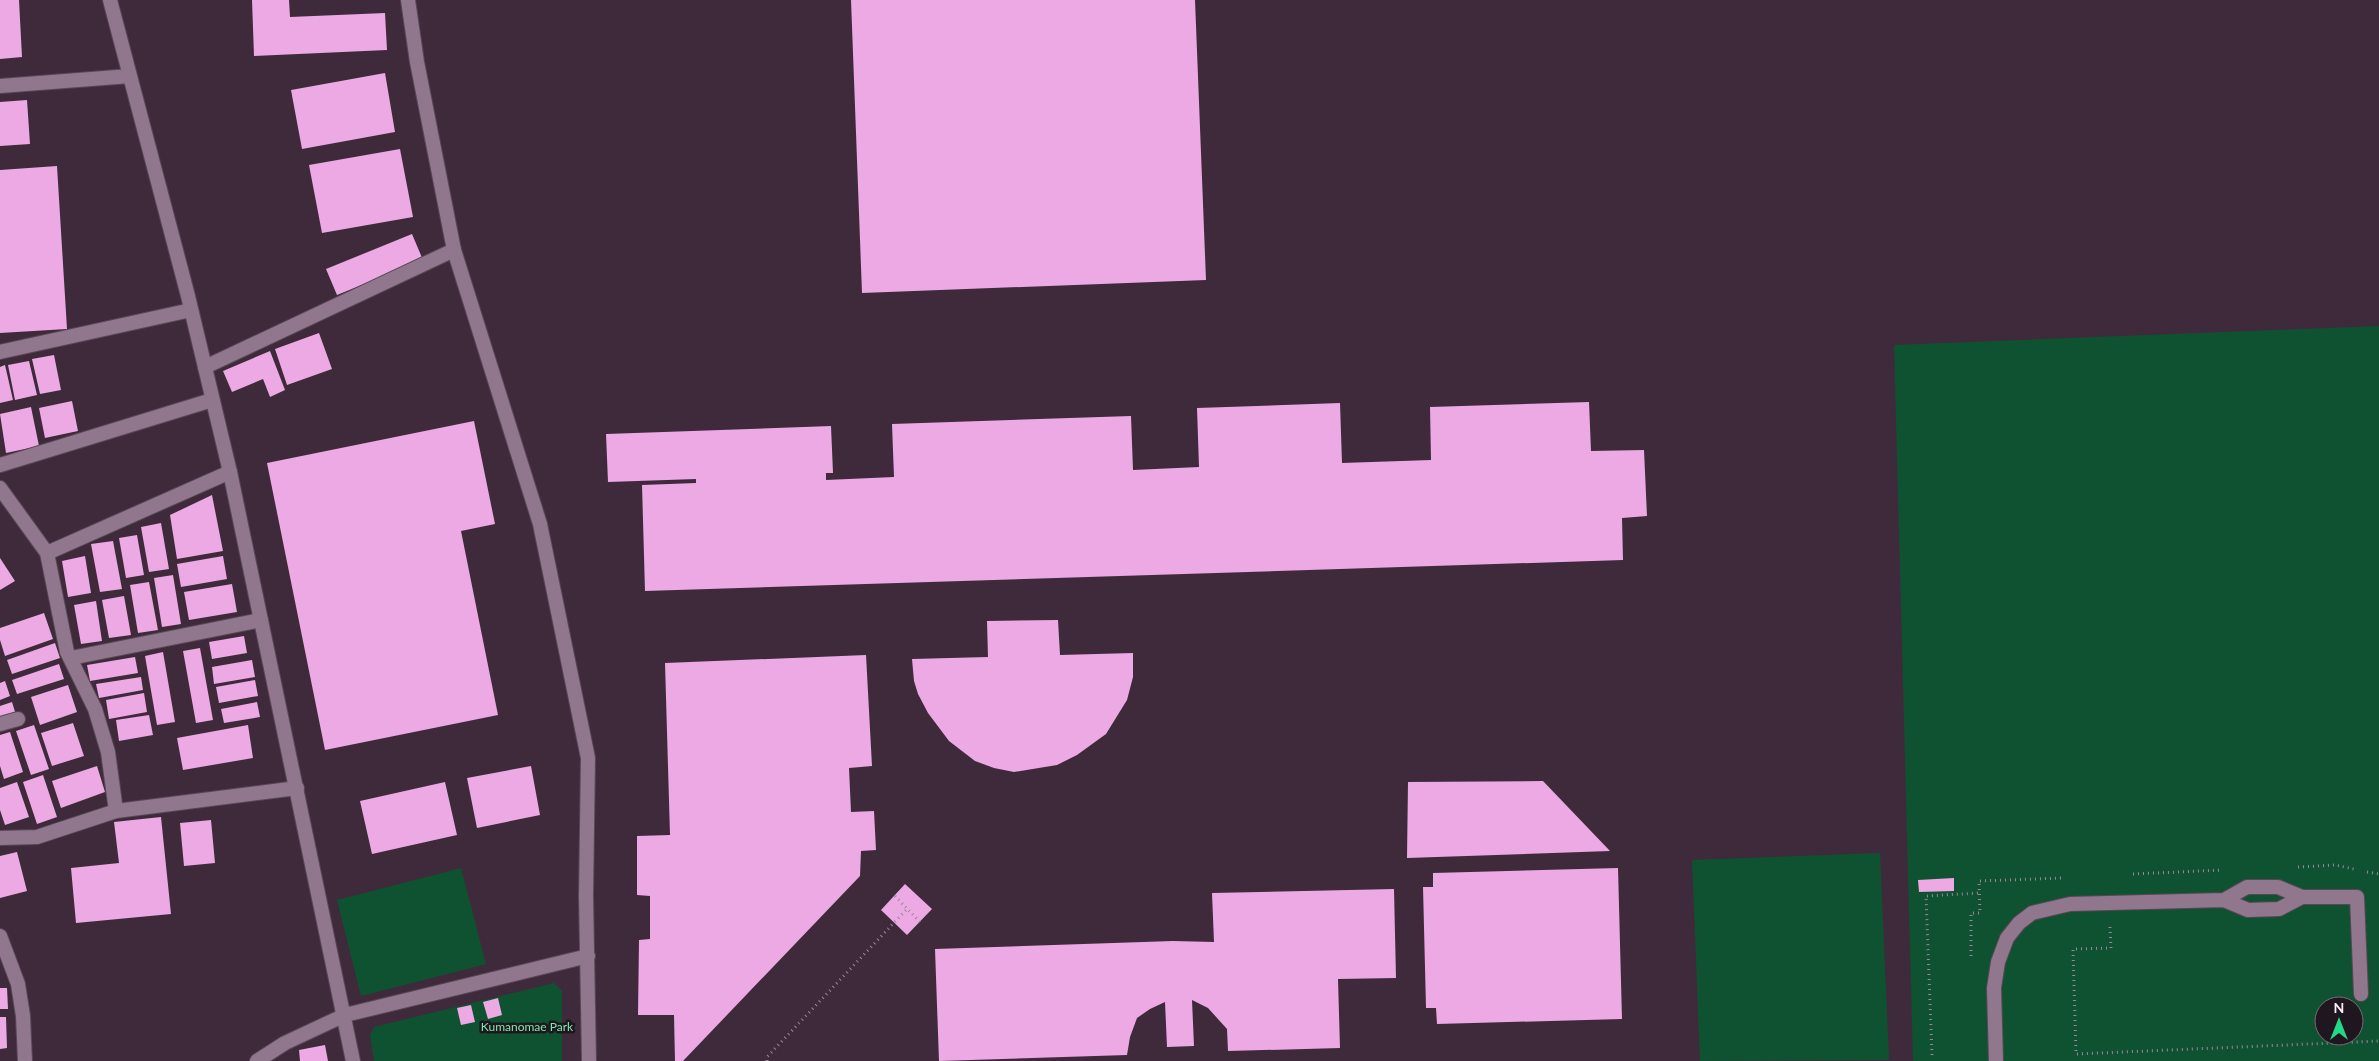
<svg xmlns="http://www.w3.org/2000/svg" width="2379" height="1061" font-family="Lato,sans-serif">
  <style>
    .green { fill: #0f5231; fill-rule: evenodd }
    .building { fill: #eca9e4 }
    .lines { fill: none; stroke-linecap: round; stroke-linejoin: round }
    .service-casing { stroke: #594756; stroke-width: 16 }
    .minor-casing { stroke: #594756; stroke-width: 16 }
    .tertiary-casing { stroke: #594756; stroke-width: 16 }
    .path { stroke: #998796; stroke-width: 3; stroke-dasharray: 1 4; stroke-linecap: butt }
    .service { stroke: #90778d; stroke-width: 14 }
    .minor { stroke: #90778d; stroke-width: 14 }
    .tertiary { stroke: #90778d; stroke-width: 14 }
    .labels { text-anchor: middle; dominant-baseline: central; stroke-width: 5; stroke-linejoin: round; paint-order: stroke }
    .park-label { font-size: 12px; fill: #7bebaa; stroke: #20161f }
  </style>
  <rect width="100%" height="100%" fill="#3f2a3c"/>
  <path class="green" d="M2379,326V1061H1913L1894,345ZM2324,1006H2354V1036H2324Z
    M1880,853L1889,1060L1700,1061L1692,860Z
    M461,868L486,964L361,996L337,900Z
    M554,983L562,991V1061H374L370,1035L374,1027Z"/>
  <path class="building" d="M0,0H19L22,57L0,59Z
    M252,0H289L290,17L385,13L387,50L254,56Z
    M851,0H1195L1206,280L862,293Z
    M385,73L395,132L302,149L291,90Z
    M27,100L30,144L0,146V102Z
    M400,149L413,217L322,233L309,165Z
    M57,166L67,329L0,333V170Z
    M412,234L423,260L337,295L326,269Z
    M319,333L332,369L287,385L275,349Z
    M270,351L285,390L270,397L263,379L232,392L223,371Z
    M54,355L61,390L40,394L32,359Z
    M29,361L37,395L15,400L8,365Z
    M5,365L13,400L0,403V367Z
    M72,401L78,431L45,438L39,408Z
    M1589,402L1591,451L1644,450L1647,516L1622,518L1623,560L645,591L642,485L696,483V479L608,482L606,434L831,426L833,473H826V480L894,477L892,424L1131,416L1133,470L1199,467L1197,408L1340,403L1342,463L1431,460L1430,407Z
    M31,407L39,446L6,453L0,414Z
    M474,421L495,524L461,531L498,715L325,750L267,463Z
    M212,495L223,551L177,559L170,515Z
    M161,523L169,569L149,572L141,527Z
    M137,535L144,575L126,578L119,538Z
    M113,541L122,589L100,592L91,544Z
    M85,556L91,593L68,597L62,561Z
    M223,556L227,579L181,587L177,564Z
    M0,558L15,581L0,590Z
    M173,575L181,624L162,627L154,578Z
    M149,582L158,630L138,633L130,585Z
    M232,584L237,612L189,620L184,592Z
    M124,596L131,635L109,638L102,600Z
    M96,601L102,641L81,644L74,605Z
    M44,613L53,639L5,656L0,640V628Z
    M1058,620L1060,655L1133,653V677L1127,700L1106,734L1077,755L1057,765L1014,772L994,768L975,761L949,741L928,713L918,694L914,681L912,659L988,657L987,621Z
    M244,636L247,653L212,659L209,642Z
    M55,643L60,658L12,674L7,660Z
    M200,648L213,720L196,723L183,651Z
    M163,652L175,722L157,725L145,656Z
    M866,655L872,766L849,768L851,812L874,811L876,850L861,851L860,876L683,1061H675L674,1015H638L639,940L650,939V896L637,895V836L670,835L665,663Z
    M135,657L138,673L90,681L87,665Z
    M252,660L255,677L214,684L212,667Z
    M59,664L64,679L17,694L12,680Z
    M141,677L143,690L99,698L96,684Z
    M255,680L258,696L219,703L216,687Z
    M5,681L10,696L0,700V683Z
    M68,685L77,712L40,725L31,697Z
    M144,693L147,712L109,719L106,700Z
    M12,702L16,715L0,720V706Z
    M257,702L260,717L224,723L221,709Z
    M149,715L153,735L119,741L116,720Z
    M73,723L84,756L52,766L41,733Z
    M34,725L49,769L31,775L16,731Z
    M248,725L253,758L183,770L177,738Z
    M10,732L23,772L4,779L0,766V735Z
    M97,766L105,792L61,808L52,781Z
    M531,766L540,815L477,828L467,778Z
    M43,775L57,817L37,824L23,782Z
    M1543,781L1610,851L1407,858L1408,782Z
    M17,782L29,817L5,825L0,810V788Z
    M445,782L457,835L372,854L360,801Z
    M161,817L171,914L76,923L71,868L119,863L114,822Z
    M211,820L215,863L184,866L180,823Z
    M17,852L27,891L0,898V856Z
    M1618,868L1622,1019L1437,1024L1436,1008H1426L1423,887H1433V873Z
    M1954,878V891L1919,892L1918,880Z
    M905,884L932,909L907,935L881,910Z
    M1394,889L1396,978L1338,979L1340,1048L1228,1051L1227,1029L1208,1008L1192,1000L1194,1046L1167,1047L1165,1002L1150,1009L1137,1018L1130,1037L1127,1055L939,1061L935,949L1173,941L1214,942L1212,893Z
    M0,988H7L8,1009H0Z
    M498,998L502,1015L488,1019L483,1002Z
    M471,1005L475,1022L461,1025L457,1008Z
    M0,1017H6L7,1048L0,1049Z
    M325,1045L328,1061H300L299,1050Z"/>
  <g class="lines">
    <g class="service-casing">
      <path id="service" d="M0,352L191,310
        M205,367L454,250
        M0,488L47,553L67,652L95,709L108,752L116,811
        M47,553L230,472
        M71,658L261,620
        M0,724L18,719
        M0,838L37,837L116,811L297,788
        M2224,900L2247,887H2278L2302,897H2357L2361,994
        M0,936L18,984L23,1016L25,1061
        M1996,1061L1994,988L1998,962L2007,938L2019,923L2032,913L2070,904L2224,900L2248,910L2279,909L2302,897"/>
    </g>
    <g class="minor-casing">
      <path id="minor" d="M110,0L188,296L230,472L353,1061
        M0,86L130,76
        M0,465L212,400
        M257,1061L285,1043L345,1015L588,956"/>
    </g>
    <g class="tertiary-casing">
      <path id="tertiary" d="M408,0L417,62L454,250L540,524L588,758L586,896L589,1061"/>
    </g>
    <path class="path" d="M2298,867L2335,865L2354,869
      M2367,872L2379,874
      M2133,874L2222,870
      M895,896L920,922
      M2110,927L2111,948L2073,949L2076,1054L2379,1041
      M1971,956V913H1980L1979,881L2062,878
      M1932,1055L1926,896L1979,893
      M767,1061V1057L907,909"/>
    <use href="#service" class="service"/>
    <use href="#minor" class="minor"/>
    <use href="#tertiary" class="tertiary"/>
  </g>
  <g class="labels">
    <g class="park-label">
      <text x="527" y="1026">Kumanomae Park</text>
    </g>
  </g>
  <g transform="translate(2339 1021)"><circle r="24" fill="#20161f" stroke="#786c76"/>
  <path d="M0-4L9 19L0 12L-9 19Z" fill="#23d886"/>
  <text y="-8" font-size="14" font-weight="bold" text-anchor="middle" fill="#fcedf9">N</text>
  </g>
</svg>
